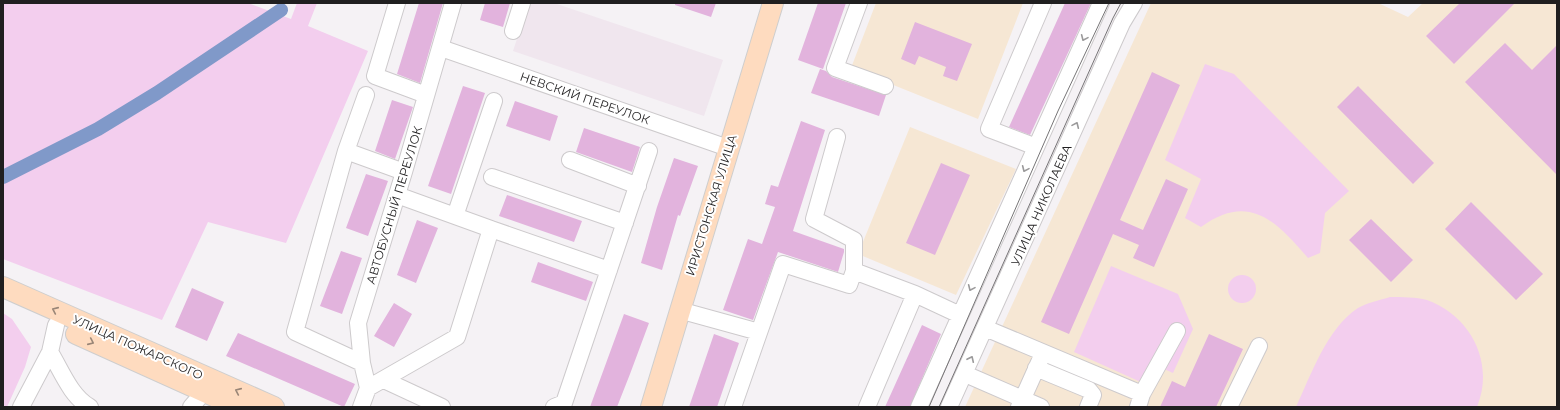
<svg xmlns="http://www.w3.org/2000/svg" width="1560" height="410" font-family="Montserrat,sans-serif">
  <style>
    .built { fill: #f0e6ee }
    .education { fill: #f6e7d4 }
    .green { fill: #f3ceee }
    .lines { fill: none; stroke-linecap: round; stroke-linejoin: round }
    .canal { stroke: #8099c9; stroke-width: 14 }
    .building { fill: #e2b3dd }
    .minor-casing { stroke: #cdcacc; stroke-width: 18 }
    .major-casing { stroke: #cecece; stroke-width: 22 }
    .minor { stroke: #fff; stroke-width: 16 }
    .major { stroke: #fedbbf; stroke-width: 20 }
    .tram { stroke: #767476; stroke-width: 1 }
    .oneway { stroke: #9b9a9b }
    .oneway2 { stroke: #9a8677 }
    .labels { text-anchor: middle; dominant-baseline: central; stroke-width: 4; stroke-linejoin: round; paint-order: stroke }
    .street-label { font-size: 12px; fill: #201f20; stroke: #fff }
  </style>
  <rect width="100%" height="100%" fill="#f5f2f5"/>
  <path class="built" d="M529,3H554L723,60L704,116L513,51Z"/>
  <path class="education" d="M876,3H1023L978,119L851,68Z
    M1151,3H1378L1408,17L1423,3H1557V407H965Z
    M910,127L1016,169L956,295L858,254Z"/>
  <path class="green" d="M3,3H248L291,19L297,3H317L308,26L368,51L286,243L208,222L162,320L3,259Z
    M1205,64L1234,74L1349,191L1325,213L1320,253L1308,258C1276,221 1249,192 1201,227L1185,218L1201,179L1165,160Z
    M1111,266L1178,294L1193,329L1173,373L1162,368L1154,388L1074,352Z
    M1228 289a14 14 0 1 1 28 0a14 14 0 1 1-28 0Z
    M1390,297C1402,297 1416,297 1427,300C1471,316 1495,363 1477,407H1296C1311,375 1327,328 1358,308C1367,303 1380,300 1390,297Z
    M3,313L12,319L31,347L25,367L7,407H3Z"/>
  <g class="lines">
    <path class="canal" d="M3,177L98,129L157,93L281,10"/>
  </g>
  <path class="building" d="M419,3H443L420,83L397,74Z
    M485,3H510L503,27L480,20Z
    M675,3H716L711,17L675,5Z
    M818,3H846L823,69L798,60Z
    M1065,3H1091L1030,135L1009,127Z
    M1460,3H1515L1454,64L1426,36Z
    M915,22L972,44L957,81L943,76L946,67L919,56L915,65L901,59Z
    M1505,43L1532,70L1557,45V175L1465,82Z
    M820,69L826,71L832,77L886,95L879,116L811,93Z
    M1152,72L1180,85L1120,220L1143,230L1166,179L1188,189L1154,267L1133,258L1139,245L1113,234L1069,334L1041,322Z
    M463,86L485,93L451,194L428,186Z
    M1358,86L1434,163L1413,184L1337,107Z
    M392,100L413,107L395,159L375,151Z
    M515,101L558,116L550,141L506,126Z
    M801,121L825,130L793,231L844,249V252L838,272L778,252L753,320L723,310L748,239L762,244L775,207L765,204L771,185L778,187Z
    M584,128L640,147L632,172L576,152Z
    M674,158L698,166L680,216L678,215L662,270L641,263L657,207Z
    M941,163L970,175L935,255L906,243Z
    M366,174L388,181L368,236L346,228Z
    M507,195L582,221L574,242L499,216Z
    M1471,202L1543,274L1516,300L1445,229Z
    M1371,219L1413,260L1391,282L1349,240Z
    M417,220L438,228L416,283L397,275Z
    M341,251L362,258L342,314L320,306Z
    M538,262L593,282L586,301L531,282Z
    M192,288L224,302L207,341L175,327Z
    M394,303L412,314L394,347L374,336Z
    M624,314L649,323L630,374L617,407H590Z
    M922,325L941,334L910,407H885Z
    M238,333L355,384L344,407L226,356Z
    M714,334L739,343L717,407H689Z
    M1209,334L1243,349L1216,407H1160L1172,381L1185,387Z"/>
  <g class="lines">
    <g class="minor-casing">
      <path id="minor" d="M397,3L375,76L426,95
        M859,3L835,68L885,86
        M513,31L522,3
        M441,48L728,148
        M837,137L814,219L854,240V271
        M1034,149L1031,145L989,129L1043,3
        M346,151L404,172
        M570,160L638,186
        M492,177L625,223
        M397,195L491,229
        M455,216L494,101
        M679,310L759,332
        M985,328L1142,394
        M50,352C61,370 71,397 90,407
        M362,363L295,332L346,151L366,95
        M1036,368L1089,390L1093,395L1088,407
        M972,377L1041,407
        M384,380L442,407
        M368,388L457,337L491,229L609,270
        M21,407L50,352L56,325
        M191,407L204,392
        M361,407L368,388L362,363L358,323L404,172L453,3
        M554,407L564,403L649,151
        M733,407L783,264L849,285L854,271L915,294L960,315
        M867,407L915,294
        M919,407L1101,3
        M949,407L1122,23L1134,3
        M1019,407L1041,358
        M1138,407L1142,394L1177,331
        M1229,407L1259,346"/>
    </g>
    <g class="major-casing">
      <path id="major" d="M3,287L274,407
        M76,334L238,407
        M651,407L773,3"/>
    </g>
    <use href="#minor" class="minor"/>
    <use href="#major" class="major"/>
    <path class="tram" d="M929,407L1058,111L1109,3
      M939,407L1113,18L1121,3"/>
  </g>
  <defs><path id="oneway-chevron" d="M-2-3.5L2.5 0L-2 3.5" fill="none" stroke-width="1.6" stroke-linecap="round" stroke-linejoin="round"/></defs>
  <g class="oneway">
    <use href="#oneway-chevron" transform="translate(1084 38) rotate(114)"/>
    <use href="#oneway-chevron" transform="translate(1076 125) rotate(-66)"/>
    <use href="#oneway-chevron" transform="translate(1025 169) rotate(114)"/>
    <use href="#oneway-chevron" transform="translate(971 288) rotate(114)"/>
    <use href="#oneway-chevron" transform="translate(971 359) rotate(-65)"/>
  </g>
  <g class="oneway2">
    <use href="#oneway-chevron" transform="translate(55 310) rotate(-156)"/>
    <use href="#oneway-chevron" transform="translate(91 342) rotate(24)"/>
    <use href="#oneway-chevron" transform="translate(238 391) rotate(-156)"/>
  </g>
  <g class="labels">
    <g class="street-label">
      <text transform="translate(585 98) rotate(19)">НЕВСКИЙ ПЕРЕУЛОК</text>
      <text transform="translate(394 205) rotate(-73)">АВТОБУСНЫЙ ПЕРЕУЛОК</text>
      <text transform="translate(711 205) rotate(-73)">ИРИСТОНСКАЯ УЛИЦА</text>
      <text transform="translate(1041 205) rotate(-66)">УЛИЦА НИКОЛАЕВА</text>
      <text transform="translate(138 347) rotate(24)">УЛИЦА ПОЖАРСКОГО</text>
    </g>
  </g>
  <rect width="1560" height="410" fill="none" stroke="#201f20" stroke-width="8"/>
</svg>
